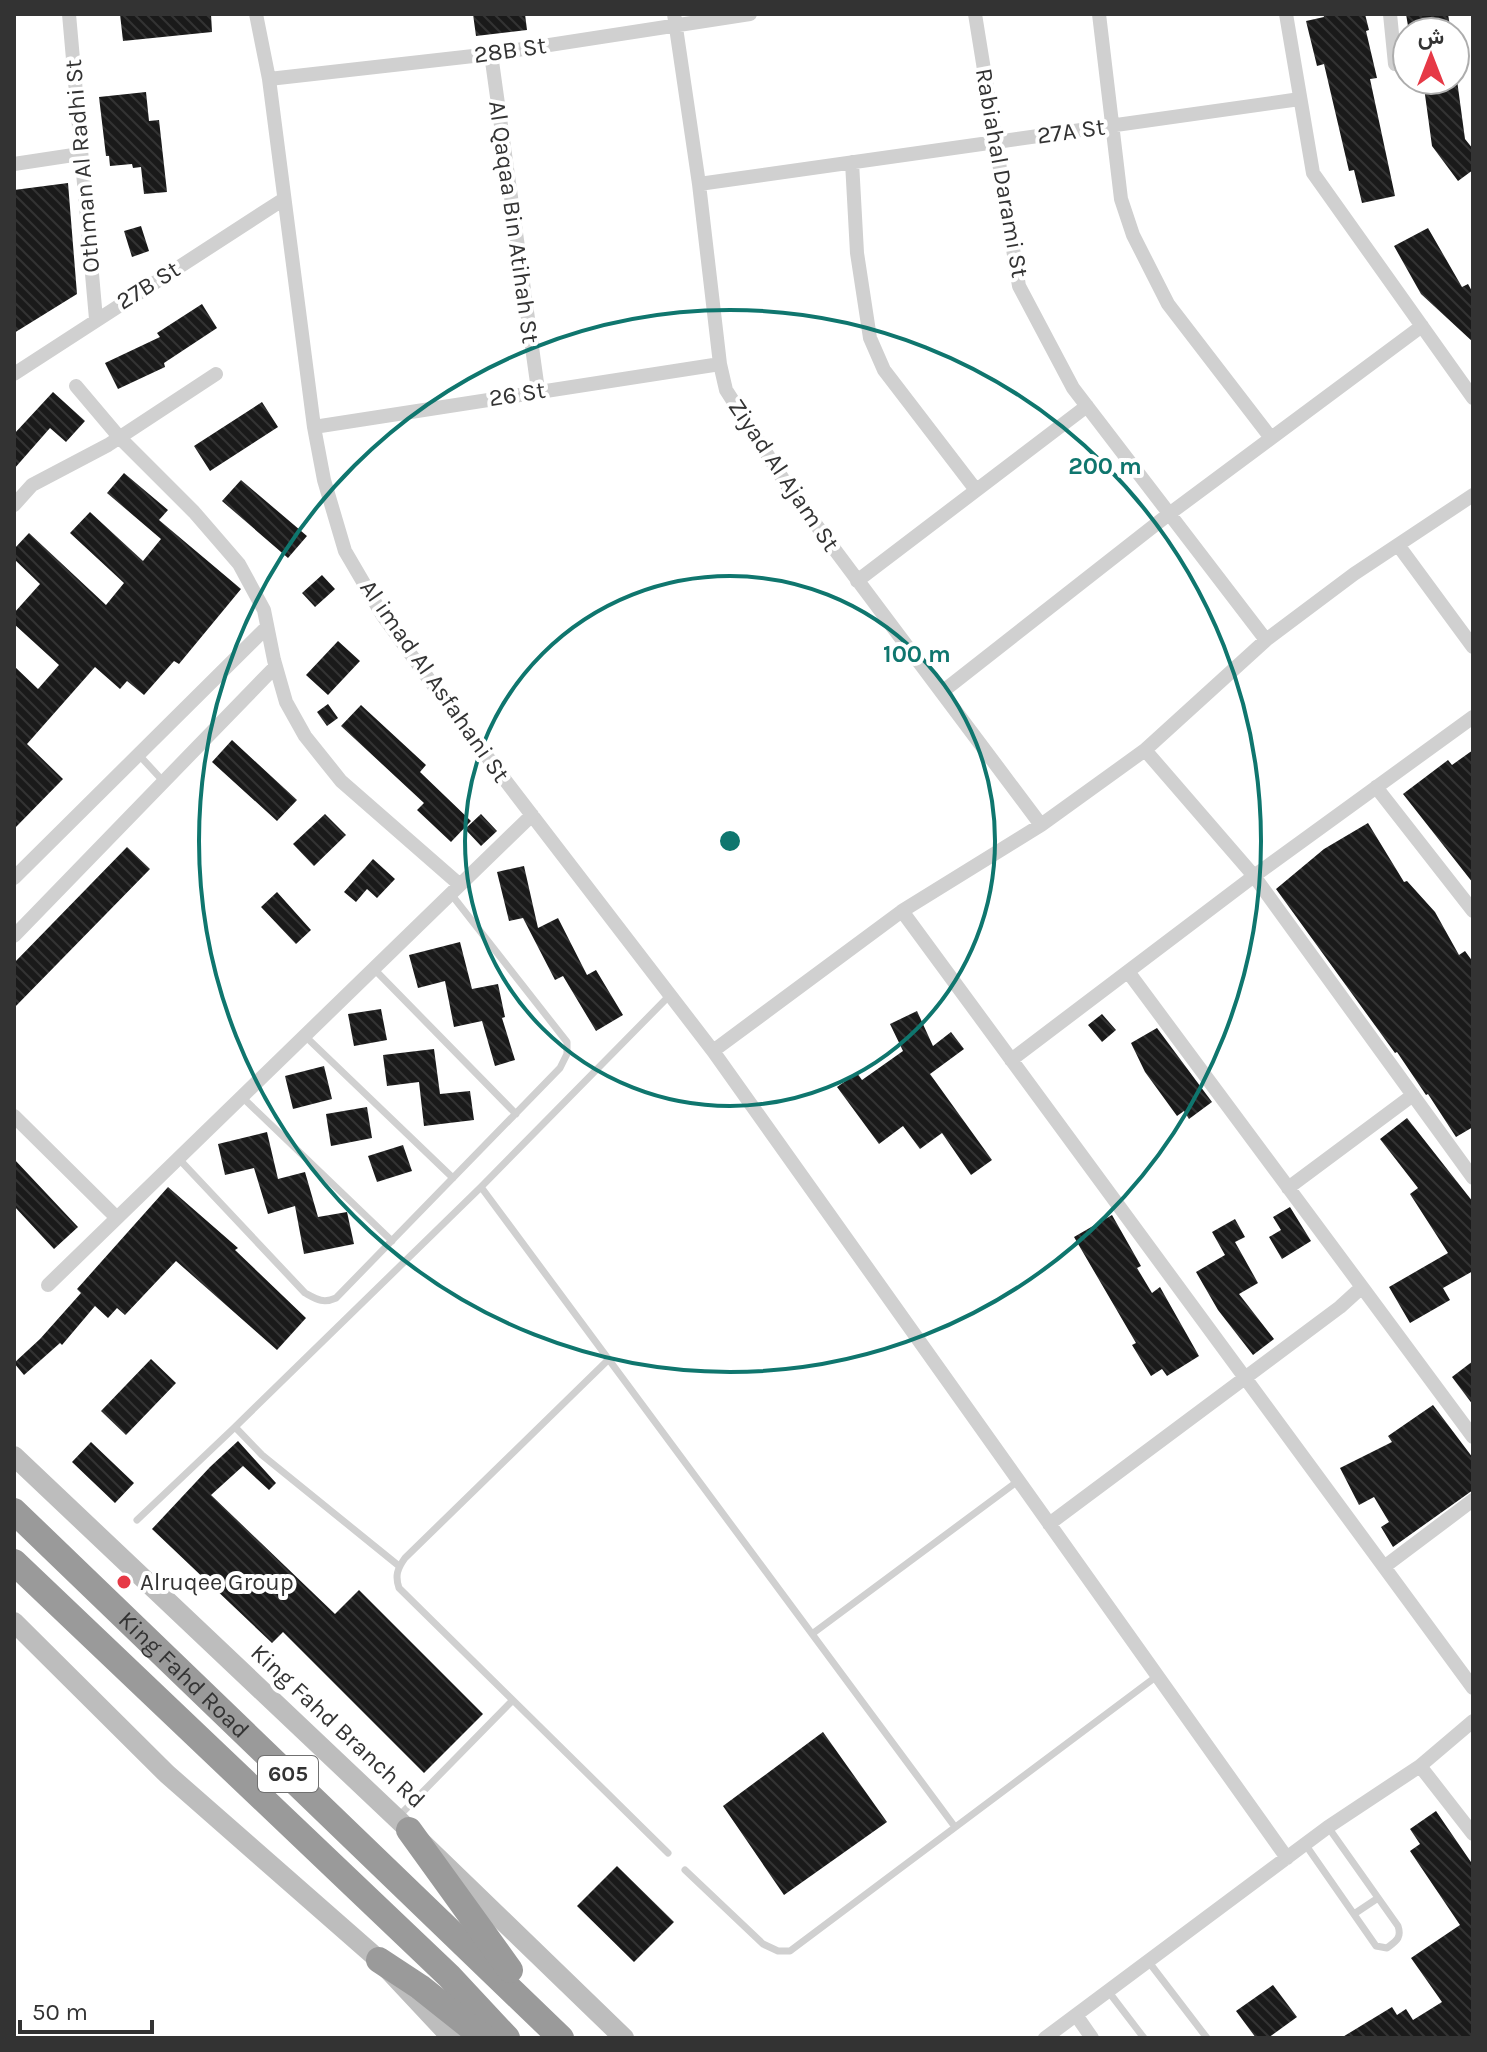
<svg xmlns="http://www.w3.org/2000/svg" width="1487" height="2052" font-family="Karla,Vazirmatn,sans-serif">
  <style>
    .building { fill: url(#building-back-hatch) }
    .lines { fill: none; stroke-linecap: round; stroke-linejoin: round }
    .service { stroke: #d0d0d0; stroke-width: 7 }
    .minor { stroke: #d0d0d0; stroke-width: 14 }
    .secondary { stroke: #bdbdbd; stroke-width: 20 }
    .motorway { stroke: #9a9a9a; stroke-width: 26 }
    .ring { fill: none; stroke: #0f766e; stroke-width: 4 }
    .poi-dot { fill: #e63946; stroke: #fff; stroke-width: 3 }
    .labels { text-anchor: middle; dominant-baseline: central; stroke-width: 8; stroke-linejoin: round; paint-order: stroke }
    .shield { fill: #fff; stroke: #707070; stroke-width: 2 }
    .shield-label { font-size: 22px; font-weight: bold; fill: #333 }
    .street-label { font-size: 24px; fill: #333; stroke: #fff }
    .poi-label { font-size: 24px; fill: #333; stroke: #fff; text-anchor: start }
    .centre { fill: #0f766e; stroke: #fff; stroke-width: 4 }
    .ring-label { font-size: 24px; text-anchor: middle; font-weight: bold; fill: #0f766e; stroke: #fff; stroke-width: 8; stroke-linejoin: round; paint-order: stroke }
  </style>
  <defs>
    <pattern id="building-back-hatch" width="6" height="6" patternUnits="userSpaceOnUse" patternTransform="scale(2)"><rect width="6" height="6" fill="#1a1a1a"/><path d="M-1 5l2 2M0 0l6 6M5-1l2 2" fill="none" stroke="#333"/></pattern>
  </defs>
  <rect width="100%" height="100%" fill="#fff"/>
  <path class="building" d="M120,14H211L212,32L123,41Z
    M473,14H525L527,30L476,36Z
    M1323,14H1365L1369,30L1366,31L1377,78L1370,79L1395,196L1362,203L1354,170L1349,171L1324,64L1317,66L1306,21L1324,17Z
    M1406,14H1448L1451,32H1409Z
    M1423,80H1457L1465,139L1473,149V170L1458,181L1432,146Z
    M146,92L149,121L159,120L167,192L144,194L141,167L133,168L132,164L110,166L109,156H106L99,97Z
    M68,183L77,294L14,333V190Z
    M141,226L149,251L132,257L124,231Z
    M1428,228L1462,287L1468,284L1473,293V342L1421,294L1394,246Z
    M202,304L217,328L164,363L165,367L118,389L105,363L160,337L157,333Z
    M53,392L85,421L66,442L50,428L14,469V434Z
    M262,402L278,427L210,471L194,446Z
    M124,473L168,510L159,520L241,589L179,664L174,661L144,695L127,681L120,689L95,667L27,744L63,779L14,829V666L38,689L59,665L14,624V613L40,584L14,559V549L29,533L106,605L124,583L70,533L90,512L143,561L161,539L107,493Z
    M241,480L307,536L288,558L222,501Z
    M322,575L335,589L315,607L302,593Z
    M338,641L360,661L328,695L306,675Z
    M328,704L338,718L327,726L317,712Z
    M361,705L426,765L420,772L471,821L451,842L417,810L424,803L341,726Z
    M232,740L297,800L277,821L212,762Z
    M1473,750V883L1403,794L1448,760L1452,765Z
    M325,814L346,835L314,866L293,844Z
    M481,814L497,831L481,846L465,829Z
    M1368,823L1404,882L1407,881L1435,912L1459,955L1465,951L1473,962V1127L1456,1137L1428,1094L1426,1095L1397,1052L1395,1053L1276,889L1324,849Z
    M127,847L150,869L14,1008V963Z
    M373,859L395,879L377,898L367,889L356,902L344,892Z
    M524,866L538,928L558,918L587,975L596,970L623,1015L596,1031L563,976L555,980L523,918L509,921L497,872Z
    M277,892L311,930L296,944L261,907Z
    M460,942L472,989L498,984L505,1017L502,1018L515,1060L495,1066L482,1021L454,1027L445,981L418,988L409,955Z
    M381,1009L387,1040L354,1046L348,1014Z
    M917,1011L933,1046L951,1032L964,1049L930,1074L992,1160L971,1175L942,1133L920,1149L903,1126L879,1144L837,1087L857,1073L862,1080L903,1051L890,1024Z
    M1102,1014L1116,1030L1102,1042L1088,1025Z
    M1157,1028L1212,1102L1189,1119L1184,1111L1177,1116L1145,1072L1131,1043Z
    M434,1049L440,1094L470,1091L474,1120L424,1126L419,1082L387,1086L383,1055Z
    M324,1066L332,1099L293,1109L285,1076Z
    M367,1107L372,1138L331,1146L326,1114Z
    M1407,1118L1473,1202V1271L1443,1288L1450,1300L1410,1323L1389,1287L1448,1253L1410,1194L1418,1188L1380,1139Z
    M267,1132L278,1179L305,1172L318,1217L347,1212L354,1244L304,1254L295,1206L268,1214L254,1168L225,1175L218,1144Z
    M403,1145L412,1171L377,1182L368,1156Z
    M14,1159L78,1227L54,1249L14,1206Z
    M168,1187L238,1248L235,1250L306,1318L277,1350L176,1261L125,1315L117,1308L108,1318L95,1306L62,1345L60,1343L24,1375L14,1363L40,1339L81,1293L77,1289Z
    M1290,1207L1311,1241L1282,1259L1269,1237L1281,1230L1273,1217Z
    M1112,1215L1141,1266L1137,1268L1152,1293L1160,1287L1199,1356L1167,1376L1162,1369L1151,1376L1132,1345L1136,1343L1074,1237Z
    M1235,1219L1245,1237L1235,1242L1258,1283L1239,1294L1274,1339L1253,1355L1218,1310L1196,1272L1225,1255L1212,1232Z
    M151,1359L176,1383L126,1435L101,1411Z
    M1473,1361V1405L1452,1377Z
    M1433,1405L1473,1458V1490L1393,1547L1381,1527L1389,1522L1374,1497L1359,1505L1340,1468L1392,1442L1388,1436Z
    M238,1441L276,1483L269,1490L243,1466L211,1495L335,1614L359,1590L483,1714L424,1773L283,1632L272,1643L152,1529L210,1467Z
    M91,1442L134,1483L115,1503L72,1462Z
    M823,1732L887,1822L784,1895L723,1806Z
    M1436,1811L1473,1865V2038H1341L1392,2007L1397,2015L1406,2009L1413,2020L1442,2002L1411,1958L1460,1925L1410,1851L1420,1844L1410,1829Z
    M617,1866L674,1922L634,1962L577,1906Z
    M1273,1985L1297,2017L1268,2038H1256L1236,2011Z"/>
  <g class="lines">
    <path class="service" d="M139,755L163,781
      M374,969L516,1114
      M305,1036L453,1178
      M242,1097L392,1241
      M178,1158L305,1293C316,1299 323,1304 336,1298L560,1068L567,1054V1042L451,894
      M481,1187L955,1827
      M609,1359L405,1558C397,1569 395,1576 399,1588L668,1853
      M137,1520L235,1427
      M399,1566L262,1455L235,1427L481,1187L670,995
      M812,1634L1018,1481
      M399,1816L512,1701
      M1305,1844L1376,1946L1387,1948C1396,1941 1402,1938 1398,1926L1328,1827
      M685,1870L763,1944L778,1951H790L1157,1676
      M1354,1914L1378,1898
      M1148,1961L1207,2038
      M1108,1991L1144,2038"/>
    <path class="minor" d="M69,14L96,319
      M256,14L269,79L314,427L324,480L345,551L383,616L449,707L713,1051L1287,1858
      M674,14L699,184L720,364L726,390L790,490L1041,825
      M975,14L1019,286L1073,388L1266,640
      M1099,14L1121,199L1133,235L1168,304L1271,438
      M1286,14L1313,173L1473,398
      M1390,14L1395,64
      M491,54L538,390
      M269,79L491,54L750,14
      M852,162L857,253L870,338L884,370L976,490
      M14,164L80,154
      M699,184L1300,99
      M14,374L284,199
      M76,386L120,438L194,512L239,564L264,610L274,660L286,702L305,736L341,781L460,885
      M314,427L720,364
      M14,505L32,485L108,445L216,374
      M1398,545L1473,647
      M857,581L1087,406
      M942,692L1169,514L1422,326
      M1145,750L1254,876L1473,1178
      M1376,787L1473,911
      M14,878L267,627
      M902,911L1473,1688
      M14,936L275,667
      M713,1051L902,911L1041,825L1145,750L1266,640L1354,574L1473,495
      M1011,1060L1254,876L1473,717
      M14,1116L117,1218
      M1288,1188L1413,1095
      M48,1285L532,815
      M1362,1287L1473,1437
      M1049,1524L1340,1307L1362,1287L1129,973
      M1384,1567L1473,1500
      M1420,1766L1473,1834
      M1076,2015L1092,2038
      M1045,2038L1328,1827L1420,1766L1473,1721"/>
    <path class="secondary" d="M14,1456L409,1830L624,2038
      M14,1622L167,1774L379,1960L452,2038"/>
    <g class="motorway">
      <path id="s1" d="M14,1511L561,2038"/>
      <path d="M14,1562L449,1976L507,2038"/>
      <path d="M409,1830L510,1970"/>
      <path d="M379,1960L420,1987L484,2038"/>
    </g>
  </g>
  <g class="ring">
    <circle cx="730" cy="841" r="265"/>
    <circle cx="730" cy="841" r="531"/>
  </g>
  <circle class="poi-dot" cx="124" cy="1582" r="8"/>
  <g class="labels">
    <rect class="shield" x="258" y="1756" width="60" height="36" rx="6"/>
    <g class="shield-label">
      <text x="288" y="1774">605</text>
    </g>
    <g class="street-label">
      <text transform="translate(510 50) rotate(-8)">28B St</text>
      <text transform="translate(1071 131) rotate(-8)">27A St</text>
      <text transform="translate(82 166) rotate(-95)">Othman Al Radhi St</text>
      <text transform="translate(1002 173) rotate(80)">Rabiahal Darami St</text>
      <text transform="translate(514 222) rotate(82)">Al Qaqaa Bin Atihah St</text>
      <text transform="translate(148 285) rotate(-32)">27B St</text>
      <text transform="translate(517 394) rotate(-9)">26 St</text>
      <text transform="translate(784 475) rotate(56)">Ziyad Al Ajam St</text>
      <text transform="translate(435 681) rotate(55)">Al imad Al Asfahani St</text>
      <text stroke="none"><textPath href="#s1" startOffset="236">King Fahd Road</textPath></text>
      <text transform="translate(338 1726) rotate(43)">King Fahd Branch Rd</text>
    </g>
    <g class="poi-label">
      <text x="140" y="1582">Alruqee Group</text>
    </g>
  </g>
  <circle cx="730" cy="841" r="12" class="centre"/>
  <g class="ring-label">
    <text x="1105" y="474">200 m</text>
    <text x="917" y="662">100 m</text>
  </g>
  <rect width="1487" height="2052" fill="none" stroke="#333333" stroke-width="32"/>
  <g transform="translate(1431 56)"><circle r="38" fill="#ffffff" stroke="#adadad" stroke-width="2"/>
  <path d="M0-6L14 30L0 20L-14 30Z" fill="#e63946"/>
  <text y="-12" font-size="22" font-weight="bold" text-anchor="middle" fill="#333333">ش</text>
  </g>
  <path d="M20 2020v12h132v-12" fill="none" stroke="#333333" stroke-width="4"/>
  <text x="32" y="2020" font-size="24" fill="#333333" stroke="#ffffff" stroke-width="6" paint-order="stroke">50 m</text>
</svg>
